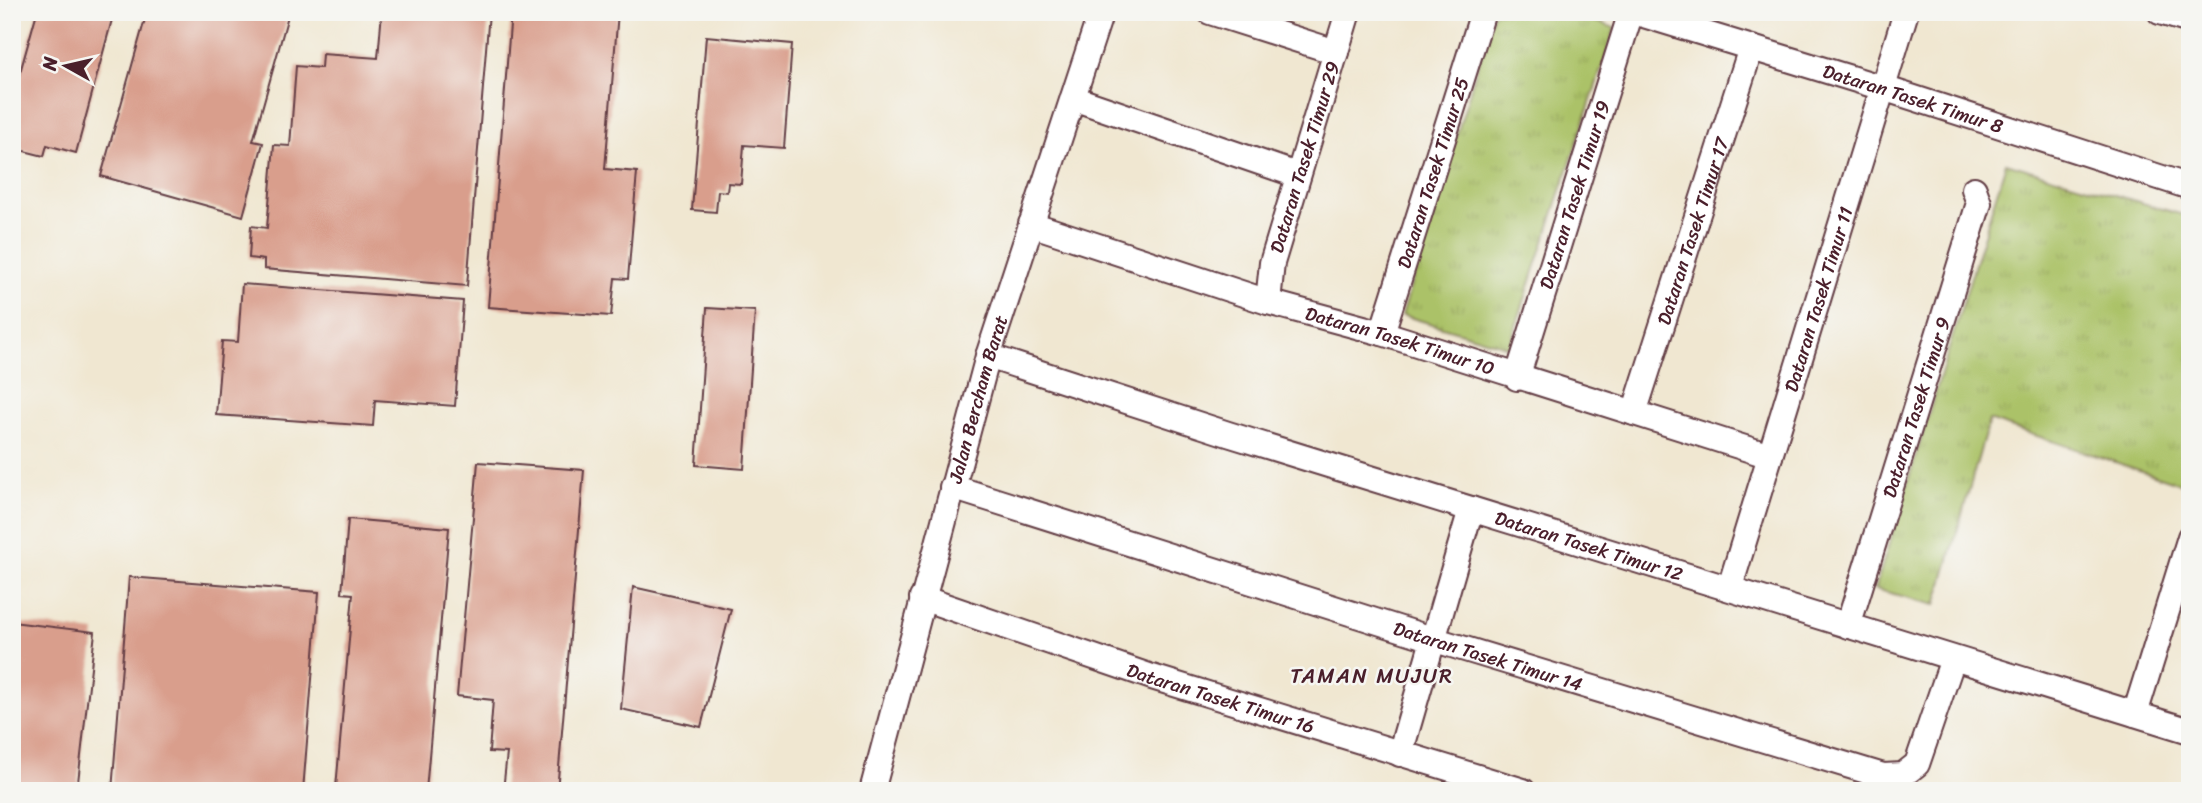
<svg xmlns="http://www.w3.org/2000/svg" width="2202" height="803" font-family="Sriracha,sans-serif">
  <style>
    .park { fill: url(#park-tufts); stroke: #7a7049; stroke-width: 2 }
    .building { fill: #d99e8c }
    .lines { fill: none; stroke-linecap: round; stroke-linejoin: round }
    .minor-casing { stroke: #633d44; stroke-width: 28 }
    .minor { stroke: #fff; stroke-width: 24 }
    .labels { text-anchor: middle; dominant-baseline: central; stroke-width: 5; stroke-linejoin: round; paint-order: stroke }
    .street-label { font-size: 19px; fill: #4a1f2b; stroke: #f6f6f2 }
    .neighbourhood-label { font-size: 21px; letter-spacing: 2px; fill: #4a1f2b; stroke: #f6f6f2 }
  </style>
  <defs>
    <pattern id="park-tufts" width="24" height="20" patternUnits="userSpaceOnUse" patternTransform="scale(1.75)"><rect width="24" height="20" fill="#abc267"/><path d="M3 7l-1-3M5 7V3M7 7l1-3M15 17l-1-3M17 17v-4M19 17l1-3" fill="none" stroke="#95a65a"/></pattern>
  </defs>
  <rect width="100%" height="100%" fill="#f6f6f2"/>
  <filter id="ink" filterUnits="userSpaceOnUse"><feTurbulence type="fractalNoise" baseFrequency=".0143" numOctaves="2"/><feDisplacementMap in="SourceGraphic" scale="14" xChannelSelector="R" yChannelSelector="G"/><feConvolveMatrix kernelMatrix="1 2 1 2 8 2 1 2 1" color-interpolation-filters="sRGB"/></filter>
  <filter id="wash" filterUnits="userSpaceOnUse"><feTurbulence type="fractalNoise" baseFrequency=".00686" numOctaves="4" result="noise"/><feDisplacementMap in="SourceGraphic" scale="28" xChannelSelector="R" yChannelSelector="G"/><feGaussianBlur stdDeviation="1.57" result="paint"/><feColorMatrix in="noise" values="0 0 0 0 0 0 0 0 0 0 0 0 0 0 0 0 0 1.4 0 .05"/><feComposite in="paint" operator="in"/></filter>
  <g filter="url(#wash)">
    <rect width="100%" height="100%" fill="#f0e7d1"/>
    <path class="park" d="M1494,12H1569L1615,28L1509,347L1402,315Z
      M2006,163L2190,217V487L1989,420L1936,605L1875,589Z"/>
    <g id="blocks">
      <path class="building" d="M37,12H114L76,153L47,145L44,156L12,148V101Z
        M147,12H289L253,141L263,143L243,216L101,176Z
        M382,12H489L467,286L264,269V260L249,258L251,226L267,228L274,145L290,146L296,66L321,68L322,54L378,58Z
        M511,12H618L605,169L637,172L628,279L615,278L611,316L488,307Z
        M706,36L792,44L784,148L744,145L741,184L728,183L727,192L718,191L716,212L692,210Z
        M242,284L463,301L455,406L375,400L373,426L216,415L222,341L238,342Z
        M707,308L755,311L744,469L696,465Z
        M478,462L584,470L557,791H503L507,753L489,752L493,700L457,696Z
        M348,519L449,528L426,791H371L336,788L353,594L342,593Z
        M129,577L319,592L303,791H112Z
        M633,587L731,609L701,727L621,709Z
        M12,622L95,632L77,791H12Z"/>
    </g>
  </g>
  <g filter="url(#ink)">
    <use href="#blocks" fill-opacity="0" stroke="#633d44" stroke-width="2"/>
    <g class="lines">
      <g class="minor-casing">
        <g id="minor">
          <path d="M1210,12L1336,52"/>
          <path id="s1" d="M1634,12L1883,88L2190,187"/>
          <path d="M2160,12L2190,21"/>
          <path d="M1073,98L1297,175"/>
          <path id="s2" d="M1031,224L1268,302L1382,333L1770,456"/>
          <path id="s3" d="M1268,302L1272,263L1348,12"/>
          <path id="s4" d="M1382,333L1483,12"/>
          <path id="s5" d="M988,356L1228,434L2190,731"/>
          <path id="s6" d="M1517,378L1631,12"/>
          <path id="s7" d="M1634,413L1751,48"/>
          <path id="s8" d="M952,487L1432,639L1883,776L1903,775L1917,764L1953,659"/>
          <path id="s9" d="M1730,587L1906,12"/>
          <path id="s10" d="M922,598L1152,677L1523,791"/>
          <path id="s11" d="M1848,626L1979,203L1974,189"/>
          <path d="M2135,714L2190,537"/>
          <path d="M1400,754L1471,509"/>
          <path id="s12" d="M872,791L988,356L1101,12"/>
        </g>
      </g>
      <use href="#minor" class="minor"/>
    </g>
  </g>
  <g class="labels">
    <g class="street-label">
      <text stroke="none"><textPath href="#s1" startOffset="292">Dataran Tasek Timur 8</textPath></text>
      <text stroke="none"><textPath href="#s3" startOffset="150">Dataran Tasek Timur 29</textPath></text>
      <text stroke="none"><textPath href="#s4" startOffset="168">Dataran Tasek Timur 25</textPath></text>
      <text stroke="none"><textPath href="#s6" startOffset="192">Dataran Tasek Timur 19</textPath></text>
      <text stroke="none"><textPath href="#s7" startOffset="191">Dataran Tasek Timur 17</textPath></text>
      <text stroke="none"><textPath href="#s9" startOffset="301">Dataran Tasek Timur 11</textPath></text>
      <text stroke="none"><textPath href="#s2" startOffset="387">Dataran Tasek Timur 10</textPath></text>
      <text stroke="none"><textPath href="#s12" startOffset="406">Jalan Bercham Barat</textPath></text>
      <text stroke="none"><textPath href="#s11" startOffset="229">Dataran Tasek Timur 9</textPath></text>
      <text stroke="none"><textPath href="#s5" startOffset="630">Dataran Tasek Timur 12</textPath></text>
      <text stroke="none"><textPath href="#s8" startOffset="562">Dataran Tasek Timur 14</textPath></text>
      <text stroke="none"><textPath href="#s10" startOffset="315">Dataran Tasek Timur 16</textPath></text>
    </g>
    <g class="neighbourhood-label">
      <text x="1372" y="676">TAMAN MUJUR</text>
    </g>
  </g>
  <rect width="2202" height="803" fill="none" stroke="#f6f6f2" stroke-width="42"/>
  <g transform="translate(66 66) rotate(278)" stroke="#f6f6f2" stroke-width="5" paint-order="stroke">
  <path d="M0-5L12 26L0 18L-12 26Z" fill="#4a1f2b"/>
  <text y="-10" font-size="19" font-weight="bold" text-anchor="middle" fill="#4a1f2b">N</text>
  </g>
</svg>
